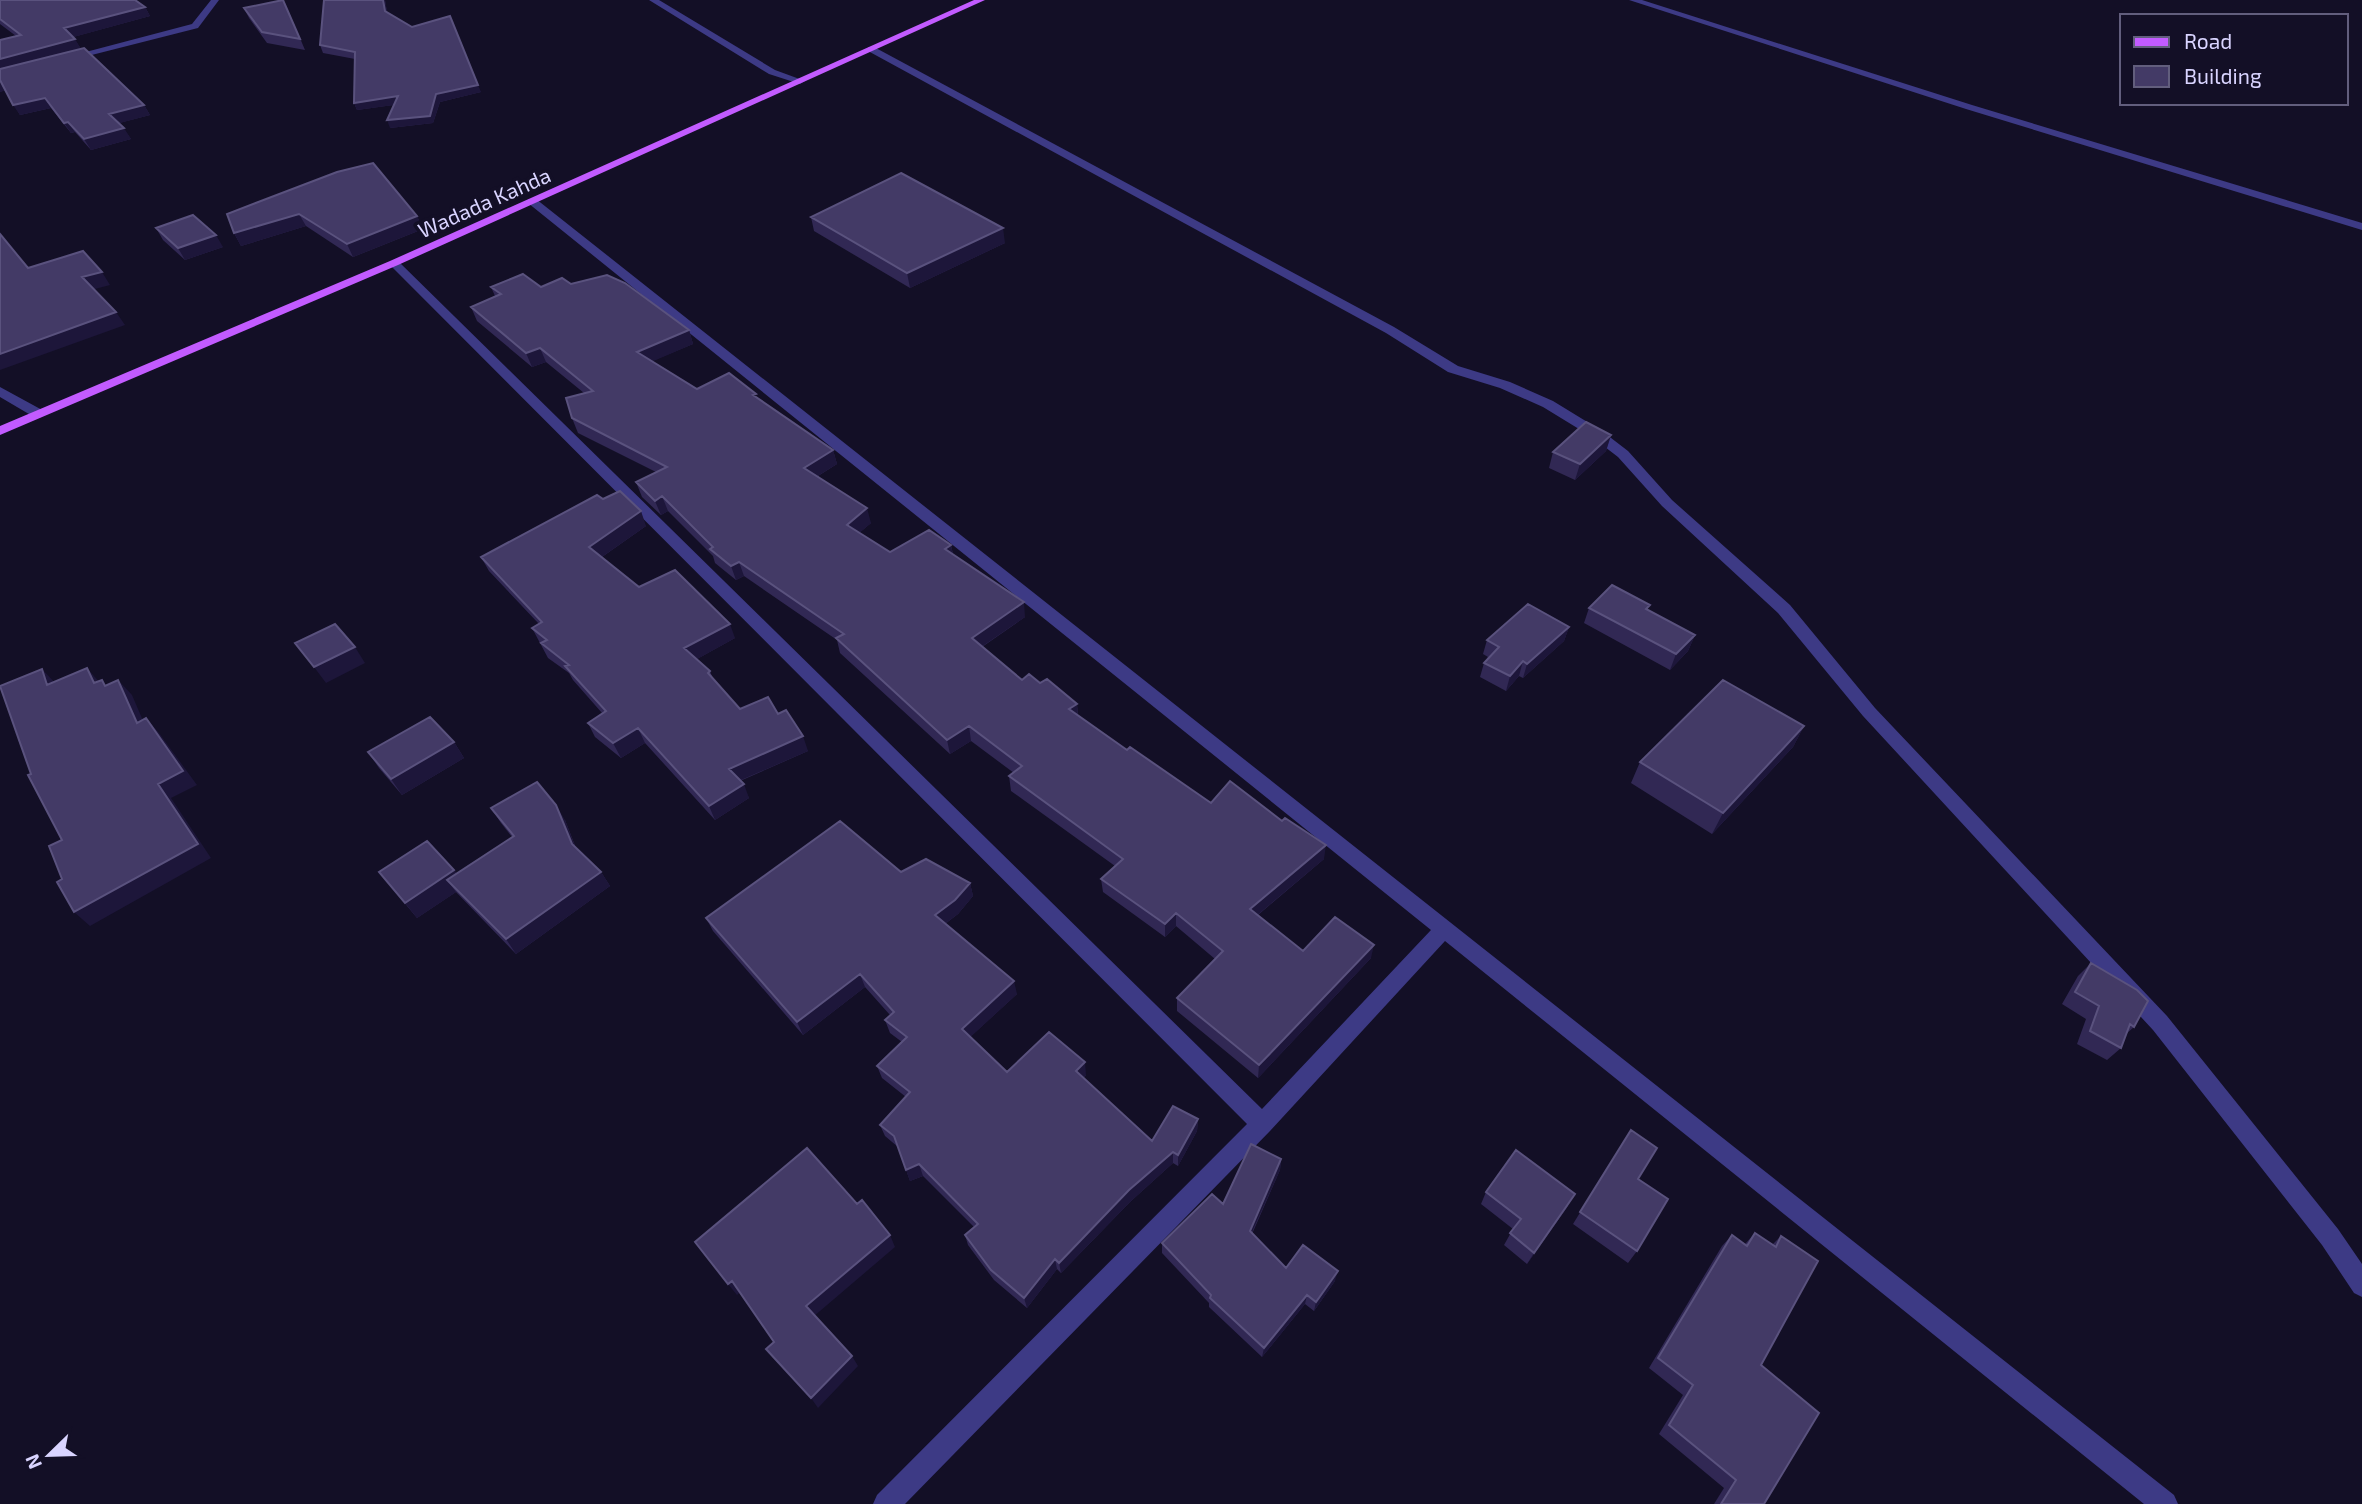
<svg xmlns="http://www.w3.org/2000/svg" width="2362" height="1504" font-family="'Exo 2',sans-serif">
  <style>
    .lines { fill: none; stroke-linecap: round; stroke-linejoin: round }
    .minor { fill: #3d3a85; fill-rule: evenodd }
    .major { fill: #c25bff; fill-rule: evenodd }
    .wall { fill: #312854 }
    .shaded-wall { fill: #1d163a }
    .building { fill: #433a66; stroke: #5a527e; stroke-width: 2 }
    .labels { text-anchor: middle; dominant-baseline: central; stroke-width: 7; stroke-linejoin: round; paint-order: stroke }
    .far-street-label { font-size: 21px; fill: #d9d4ff; stroke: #130f26 }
  </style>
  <rect width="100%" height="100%" fill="#130f26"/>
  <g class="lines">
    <path class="minor" d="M211,0H219L198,28L68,61L63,58L192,24Z
      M649,0H659L775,70L805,81L800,84L769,74Z
      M1629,0H1642L1972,105L2362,223V230L1966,109Z
      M868,47H874L1394,327L1458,366L1510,382L1553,401L1602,431L1628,451L1672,500L1790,605L1875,708L2167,1016L2338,1229L2362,1264V1297L2354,1293L2322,1245L2153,1030L1863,716L1778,613L1662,506L1618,457L1592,437L1543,407L1500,388L1448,372L1386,333L868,51Z
      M528,199H536L2174,1495L2178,1504H2144L1445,941L1270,1131L905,1504H873L877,1495L1247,1124L390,265V261H398L1262,1109L1431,930L528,203Z
      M0,387L44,411L46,414L39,418L34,417L0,397Z"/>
    <path class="major" d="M974,0H985L398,265L0,435V426L390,261Z"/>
  </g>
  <path class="wall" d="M0,0L145,7L150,16L73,37L81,49L144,105L150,115L119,123L131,139L91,150L75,132L71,133L51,108L20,115L5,90L0,92V40L16,36L0,24Z
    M385,0L387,12L481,92L440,102L433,123L390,128L393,105L357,110L354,103L355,59L323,53L320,45Z
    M244,8L288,10L305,50L267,43L249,18Z
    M337,172L417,216L423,229L353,257L306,226L241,246L234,233Z
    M811,217L1005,243L910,288L814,231Z
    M156,228L223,247L185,260L163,240Z
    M571,284L689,330L693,344L652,361L697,389L758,398L833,450L837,464L818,476L871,523L859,533L890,552L951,545L953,554L1025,617L982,647L1022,680L1040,683L1077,704L1078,715L1127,750L1211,803L1324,859L1258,915L1303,951L1371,958L1258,1078L1177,1011V998L1215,959L1176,926L1165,937L1103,892L1101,879L1115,866L1011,791L1009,776L1014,773L971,741L950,754L840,653L837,640L744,576L736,580L715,563L713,556L668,511L661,515L642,497L636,482L656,472L578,433L572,418L584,393L546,362L532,367L477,321L471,307L495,296L491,287H541Z
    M1611,435L1606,451L1575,480L1549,468L1553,452Z
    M603,499L646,526L602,557L639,587L735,638L697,659L710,671L713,679L740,709L778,714L808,751L740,781L749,798L715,820L645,743L621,758L595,737L588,723L602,713L573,680L569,673L548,658L532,628L539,624L489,571L481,557Z
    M1589,608L1648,610L1695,635L1688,651L1670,670L1584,623Z
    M1569,627L1564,641L1523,678L1519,676L1506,691L1480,677L1484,663L1488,657L1483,654L1487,640Z
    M1804,726L1793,747L1712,834L1631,783L1640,762Z
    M454,742L464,758L402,795L379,768L368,752Z
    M491,808L565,820L576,848L601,872L610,886L516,954L456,892L417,918L379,872L454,870L457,874L512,837L501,823Z
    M901,872L970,883L973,896L958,914L945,924L1017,994L970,1037L1007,1072L1086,1075L1083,1078L1152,1141L1198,1119L1197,1131L1178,1166L1173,1163L1130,1202L1061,1273L1057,1269L1027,1308L994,1280L968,1245L965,1235L974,1227L923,1176L910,1181L898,1147L885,1136L880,1125L906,1097L882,1078L877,1066L902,1042L890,1033L885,1020L890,1015L865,987L803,1035L713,931L706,918Z
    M2091,963L2134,1027L2126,1034L2121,1048L2107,1060L2077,1044L2086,1019L2062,1004L2078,976Z
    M1631,1130L1638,1179L1637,1251L1628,1263L1573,1224Z
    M1281,1159L1280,1170L1252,1234L1286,1268L1335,1281L1314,1311L1305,1304L1262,1357L1209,1307V1303L1162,1253V1243L1223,1204Z
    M1486,1192L1568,1206L1527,1264L1504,1245L1513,1229L1481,1204Z
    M1755,1233L1772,1245L1781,1236L1761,1365L1764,1504H1714L1724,1488L1659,1434L1683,1395L1649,1368L1722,1246L1732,1235L1745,1244Z"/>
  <path class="shaded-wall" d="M383,0H385L388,18L385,11Z
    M145,7L150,16L70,38L64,28Z
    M75,39L81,49L0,71V59Z
    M0,80L7,90L0,92Z
    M478,85L481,92L440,102L433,123L390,128L387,120L436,94Z
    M398,96L401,104L357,110L354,103Z
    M45,98L51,108L20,115L13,105Z
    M144,105L150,115L116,124L109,114Z
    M68,122L75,132L71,133L64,123Z
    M124,128L131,139L91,150L84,139Z
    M299,214L306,226L241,246L234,233Z
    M417,216L423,229L353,257L347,244Z
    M1003,228L1005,243L910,288L907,273Z
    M216,235L223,247L185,260L178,248Z
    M102,272L110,285L91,290L82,277Z
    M116,312L125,325L0,370V354Z
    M689,330L693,344L642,366L637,352Z
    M540,348L546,362L532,367L526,353Z
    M1611,435L1606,451L1575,480L1580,464Z
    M833,450L837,464L808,482L804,468Z
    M662,496L668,511L661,515L655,501Z
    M867,508L871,523L851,540L847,525Z
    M641,511L646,526L596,561L589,547Z
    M951,545L954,560L945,549Z
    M739,562L744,576L736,580L731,566Z
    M1024,602L1025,617L974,652L972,638Z
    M730,624L735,638L690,663L684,648Z
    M1569,627L1564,641L1523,678L1527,664Z
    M1695,635L1688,651L1670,670L1676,654Z
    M355,647L365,663L326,683L314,667Z
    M1523,661L1519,676L1506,691L1510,676Z
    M87,668L100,683H94Z
    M42,669L56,684L47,685Z
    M118,680L132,695L150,737L137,723Z
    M1077,704L1078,718L1069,709Z
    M146,718L159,733L197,785L171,798L211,858L90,926L74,912L158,784Z
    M969,726L971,741L950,754L947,740Z
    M1804,726L1793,747L1712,834L1723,813Z
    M638,728L645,743L621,758L613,743Z
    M803,736L808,751L734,783L729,769Z
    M454,742L464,758L402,795L391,779Z
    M744,784L749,798L715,820L709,806Z
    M556,805L565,820L580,859L572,844Z
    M1326,845L1324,859L1249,922L1250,909Z
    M454,870L465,886L447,880L456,892L417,918L405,903Z
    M601,872L610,886L516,954L506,939Z
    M970,883L973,896L958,914L938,929L935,915Z
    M1176,913V926L1165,937V924Z
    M1374,945L1371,958L1258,1078L1259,1065Z
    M860,974L865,987L803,1035L797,1022Z
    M1014,981L1017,994L965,1042L962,1029Z
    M1085,1062L1086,1075L1077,1083L1076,1071Z
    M1198,1119L1197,1131L1178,1166V1155Z
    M1173,1152V1163L1130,1202L1061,1273L1059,1263L1129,1190Z
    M1281,1159L1280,1170L1248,1241L1250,1231Z
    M919,1164L923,1176L910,1181L906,1170Z
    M1575,1194L1568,1206L1527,1264L1534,1253Z
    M890,1235L895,1247L813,1317L806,1306Z
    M1055,1259L1057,1269L1027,1308L1024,1298Z
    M1338,1271L1335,1281L1314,1311L1316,1302Z
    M732,1281L740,1292L737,1295L728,1284Z
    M1307,1295L1305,1304L1262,1357L1264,1348Z
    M852,1356L858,1366L818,1408L811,1398Z"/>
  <path class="building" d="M0,0H135L145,7L64,28L75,39L0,59V40L21,35L0,19Z
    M283,0L300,39L262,32L244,8Z
    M324,0H383L385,11L412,27L450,16L478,85L436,94L430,116L387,120L398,96L354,103L355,52L320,45Z
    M84,48L144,105L109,114L124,128L84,139L68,122L64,123L45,98L13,105L0,80V69Z
    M373,163L417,216L347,244L299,214L234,233L227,214L337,172Z
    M901,173L1003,228L907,273L811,217Z
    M193,215L216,235L178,248L156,228Z
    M0,234L28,268L83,251L102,272L82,277L116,312L0,354Z
    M523,274L541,287L562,278L571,284L607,275L625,283L689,330L637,352L697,389L729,373L756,394L753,395L833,450L804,468L867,508L847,525L890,552L929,530L951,545L945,549L1024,602L972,638L1022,680L1029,674L1040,683L1047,679L1077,704L1069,709L1127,750L1130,747L1211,803L1230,781L1282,821L1285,818L1326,845L1250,909L1303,951L1335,917L1374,945L1259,1065L1177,998L1223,951L1176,913L1165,924L1101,879L1123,859L1009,776L1022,766L969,726L947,740L836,638L844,634L739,562L731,566L710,549L713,547L662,496L655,501L636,482L667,467L572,418L566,398L593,391L540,348L526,353L471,307L501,294L491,287Z
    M1586,422L1611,435L1580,464L1553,452Z
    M620,491L641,511L589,547L639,587L675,570L730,624L684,648L710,671L708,673L740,709L768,697L778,714L786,710L803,736L729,769L744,784L709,806L638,728L613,743L588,723L606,711L565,666L569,665L541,643L547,640L532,628L542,622L481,557L597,495L603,499Z
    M1612,585L1650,605L1646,609L1695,635L1676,654L1589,608Z
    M1528,604L1569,627L1527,664L1523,661L1510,676L1484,663L1499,647L1487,640Z
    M335,624L355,647L314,667L295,643Z
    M87,668L94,683L102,680L105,686L118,680L137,723L146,718L183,771L158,784L198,844L74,912L57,882L62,879L49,846L62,840L28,775L31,774L0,686L42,669L47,685Z
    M1723,680L1804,726L1723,813L1640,762Z
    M430,717L454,742L391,779L368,752Z
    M537,782L556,805L572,844L601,872L506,939L447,880L514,836L491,808Z
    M840,821L901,872L926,859L970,883L955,900L935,915L1014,981L962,1029L1007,1072L1049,1032L1085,1062L1076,1071L1152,1141L1173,1106L1198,1119L1178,1155L1173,1152L1129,1190L1059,1263L1055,1259L1024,1298L991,1270L965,1235L978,1224L919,1164L906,1170L894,1136L880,1125L910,1092L877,1066L907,1037L885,1020L894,1012L860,974L797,1022L706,918Z
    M427,841L454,870L405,903L379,872Z
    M2091,963L2137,990L2148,1001L2134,1027L2130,1024L2121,1048L2090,1031L2099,1006L2075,992Z
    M1631,1130L1657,1148L1638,1179L1668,1199L1637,1251L1580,1212Z
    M1251,1144L1281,1159L1250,1231L1286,1268L1303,1245L1338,1271L1316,1302L1307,1295L1264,1348L1210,1298L1211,1295L1162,1243L1212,1194L1223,1204Z
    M807,1148L857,1204L862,1200L890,1235L806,1306L852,1356L811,1398L766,1349L774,1342L732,1281L728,1284L695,1242Z
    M1516,1150L1575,1194L1534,1253L1510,1233L1521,1219L1486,1192Z
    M1755,1233L1776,1247L1781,1236L1818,1261L1761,1365L1819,1413L1764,1504H1721L1736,1480L1669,1425L1693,1385L1658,1358L1732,1235L1747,1246Z"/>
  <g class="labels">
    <g class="far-street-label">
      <text transform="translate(484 202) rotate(-24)">Wadada Kahda</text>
    </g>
  </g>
  <rect x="2120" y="14" width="228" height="91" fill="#130f26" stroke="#625e7d" stroke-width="2"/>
  <rect x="2134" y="37" width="35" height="10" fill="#c25bff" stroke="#625e7d" stroke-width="2"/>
  <text x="2184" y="49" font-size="21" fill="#d9d4ff">Road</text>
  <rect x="2134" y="66" width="35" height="21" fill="#433a66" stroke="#625e7d" stroke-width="2"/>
  <text x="2184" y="84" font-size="21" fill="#d9d4ff">Building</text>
  <g transform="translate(49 1455) rotate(247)" stroke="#130f26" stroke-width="5" paint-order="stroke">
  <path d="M0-5L12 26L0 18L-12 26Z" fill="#d9d4ff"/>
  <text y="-10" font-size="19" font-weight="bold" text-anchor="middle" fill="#d9d4ff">N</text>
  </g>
</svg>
